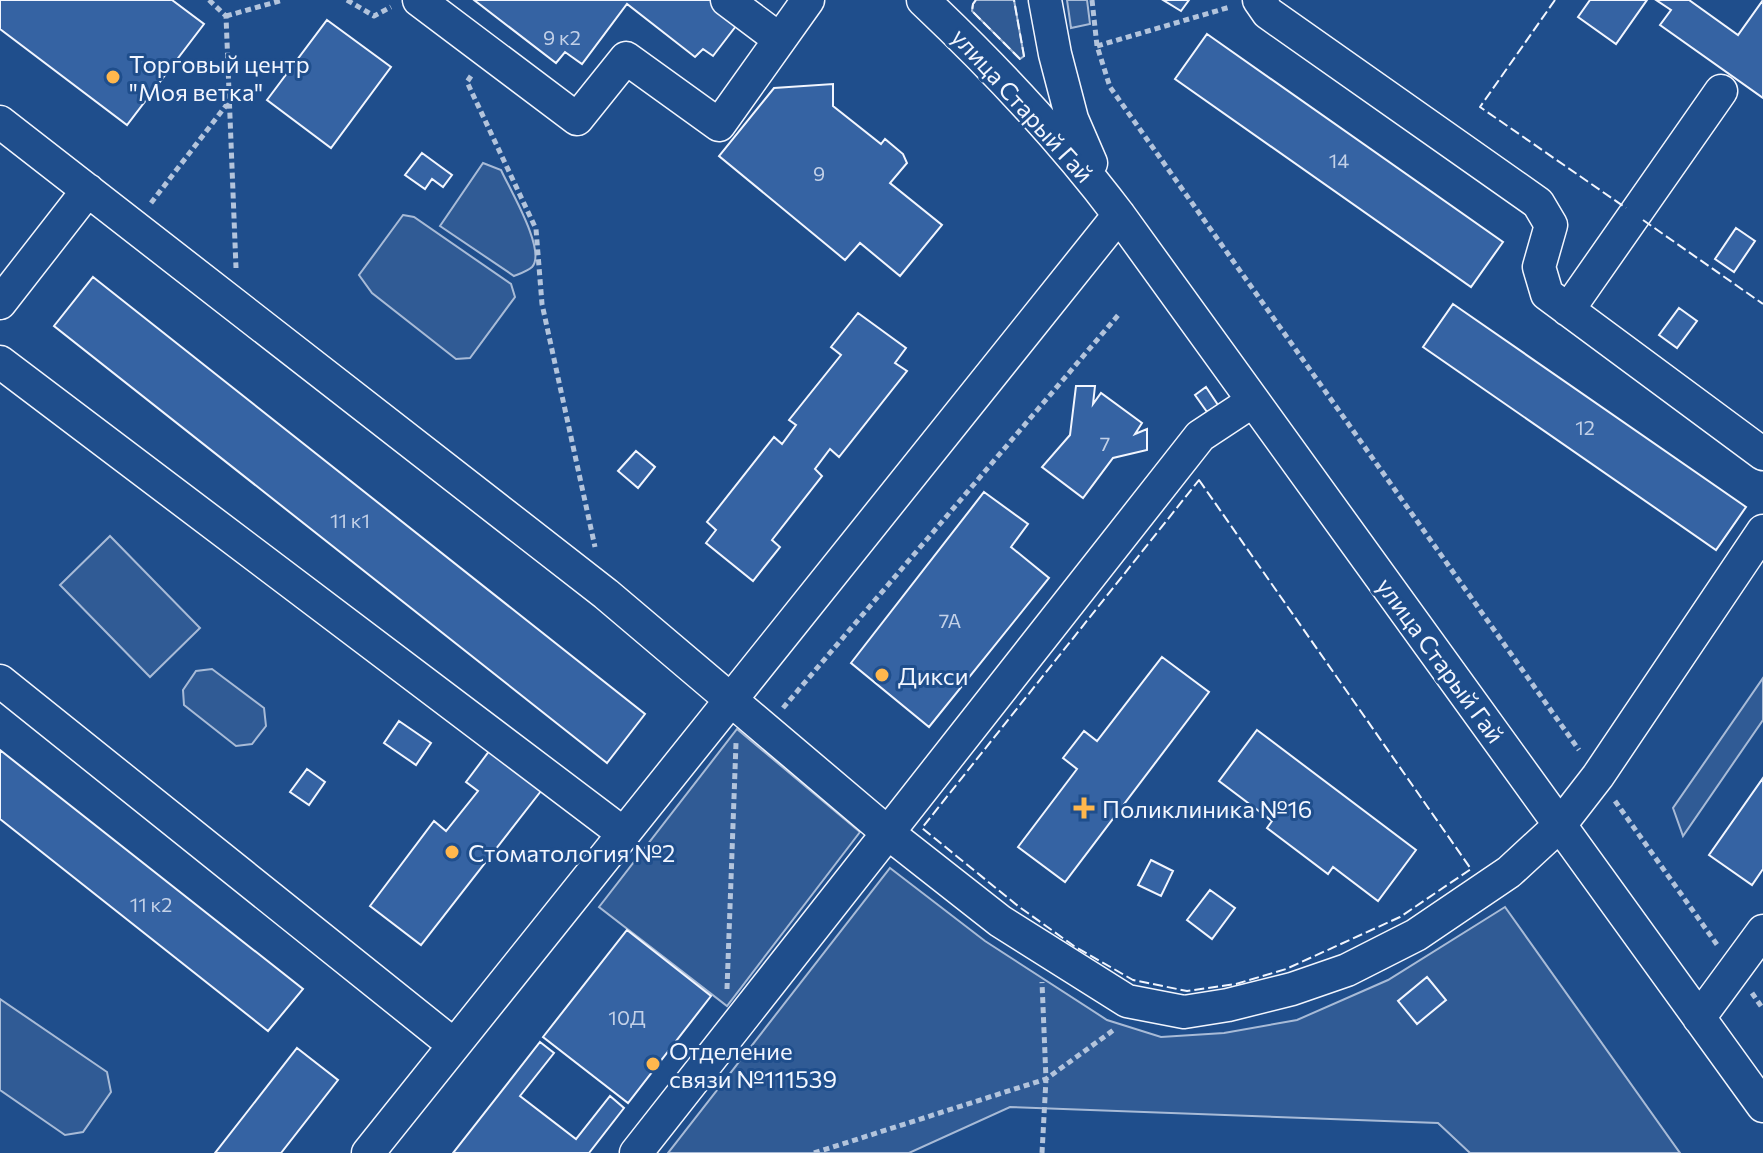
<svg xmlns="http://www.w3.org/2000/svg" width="1763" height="1153" font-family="Commissioner,sans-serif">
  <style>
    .green { fill: #305b95; stroke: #a8bbd7; stroke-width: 2 }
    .building { fill: #3563a3; stroke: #f2f6ff; stroke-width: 2 }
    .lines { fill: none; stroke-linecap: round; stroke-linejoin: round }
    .minor-casing { stroke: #f2f6ff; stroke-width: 35 }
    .path { stroke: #b3c4dc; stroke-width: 5; stroke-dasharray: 6 4; stroke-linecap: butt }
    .minor { stroke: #1f4e8c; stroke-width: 32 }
    .fence { stroke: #f2f6ff; stroke-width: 2; stroke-dasharray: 10 4; stroke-linecap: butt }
    .poi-dot { fill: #ffb74d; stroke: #1f4e8c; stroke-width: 3 }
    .labels { text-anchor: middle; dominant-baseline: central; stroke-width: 6; stroke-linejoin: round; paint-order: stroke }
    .number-label { font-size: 20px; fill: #c3d1e8 }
    .poi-label { font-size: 24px; fill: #f2f6ff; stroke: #1f4e8c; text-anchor: start }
    .street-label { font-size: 24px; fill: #f2f6ff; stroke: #1f4e8c }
  </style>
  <rect width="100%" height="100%" fill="#1f4e8c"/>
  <path class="green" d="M976,0H1014L1024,56L1020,59L972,11L973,4Z
    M1067,0H1087L1090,24L1071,28Z
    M483,163L501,170C509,188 547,251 532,267C528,271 519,274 514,276L440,226Z
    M403,215L414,217L511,284L515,297L470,358L456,359L372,293L359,275Z
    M110,536L200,628L150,677L60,585Z
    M212,669L264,708L266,726L252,744L236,746L184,705L183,690L196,671Z
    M1763,678V720L1683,836L1673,808Z
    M737,729L860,832L727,1006L599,907Z
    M890,868L985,941L1107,1020L1161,1037L1224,1033L1297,1020L1388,980L1505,907L1680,1153H1470L1438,1123L1010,1107L909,1153H668Z
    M0,999L107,1072L111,1092L83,1132L65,1135L0,1090Z"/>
  <path class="building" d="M0,0H172L204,24L127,125L0,29Z
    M474,0H722L736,26L713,56L703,49L695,57L627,4L582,64L565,52L556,63Z
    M1163,0H1189L1181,11Z
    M1590,0H1647L1616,44L1578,17Z
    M1656,0H1689L1738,35L1763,0V98L1660,25L1671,10Z
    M327,20L391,67L331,148L267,100Z
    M1207,34L1503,242L1471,287L1175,79Z
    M833,84V106L881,144L885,139L903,154L907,163L890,183L942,225L900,276L860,243L845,260L719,156L774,88Z
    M422,153L452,175L443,187L432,179L425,189L405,175Z
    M1736,228L1755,241L1734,272L1715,259Z
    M93,277L645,714L607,763L54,326Z
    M1453,304L1746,507L1716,550L1423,347Z
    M1679,308L1697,321L1677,348L1659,335Z
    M858,313L906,348L895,363L907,371L839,457L830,449L815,469L822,476L772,540L780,547L753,581L706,543L716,530L707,522L774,437L782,444L796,425L789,420L841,355L831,347Z
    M1076,386H1095L1093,404L1101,393L1142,423L1135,434L1147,429V450L1113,458L1083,498L1042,467L1070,435Z
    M1206,387L1218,405L1207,412L1195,395Z
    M636,451L655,467L638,488L618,471Z
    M984,492L1028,524L1011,547L1049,578L929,727L851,663Z
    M1162,657L1209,692L1065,882L1018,847L1077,769L1063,758L1084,731L1097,741Z
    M399,721L431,743L416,765L384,743Z
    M1257,730L1416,850L1378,901L1333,867L1328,874L1267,828L1272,821L1219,781Z
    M0,750L303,989L268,1031L0,819Z
    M490,750L541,791L421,945L370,906L434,821L446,831L478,791L466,782Z
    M307,769L325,782L309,805L290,792Z
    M1763,778V869L1752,885L1709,855Z
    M1151,860L1173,871L1161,896L1138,885Z
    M1210,890L1235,908L1212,939L1187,920Z
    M627,930L711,996L628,1103L543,1037Z
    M1427,977L1446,1000L1417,1024L1398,1001Z
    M540,1042L554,1053L520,1096L576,1139L610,1096L624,1108L589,1153H453Z
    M297,1048L338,1080L281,1153H215Z"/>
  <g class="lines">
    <g class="minor-casing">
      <path id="minor" d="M419,0L577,119L626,58L719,125L808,0
        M727,0L779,39
        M923,0C994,67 1060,137 1119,215L1763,1106
        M1045,0L1055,54L1072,119L1091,163
        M1259,0L1268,13L1538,203L1551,225L1539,267L1547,294L1763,454
        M0,122L606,594L888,833L1000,921L1127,1001L1184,1012L1228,1005L1292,989L1347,970L1416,935L1509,872L1560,825L1598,776L1763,531
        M0,303L88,190
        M1568,310L1721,91
        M0,362L624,834
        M0,681L454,1045
        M1699,1018L1763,931
        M368,1153L1119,215
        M636,1153L1200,436L1253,401"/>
    </g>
    <path class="path" d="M209,0L226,16L236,268
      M347,0L374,16L391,7
      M1092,0L1097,46L1110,87L1579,750
      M226,16L283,0
      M1097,46L1230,7
      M471,76L467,82L536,229L542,304L595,547
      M151,203L228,103
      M783,708L1120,313
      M1615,801L1718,946
      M727,989L736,743
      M1752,993L1763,1009
      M814,1153L1046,1079L1115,1029
      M1042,1153L1046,1079L1042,982"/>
    <use href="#minor" class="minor"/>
    <path class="fence" d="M976,0L973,4L972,11L1020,59L1024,56L1014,0
      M1555,0L1480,107L1626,208
      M1643,220L1763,304
      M1199,480L1471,869L1400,917L1286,969L1236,984L1187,991L1133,980L1074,946L1018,906L922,828Z"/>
  </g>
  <g class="poi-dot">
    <circle cx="113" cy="77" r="8"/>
    <circle cx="882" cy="675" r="8"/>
    <path d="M1080 796h8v8h8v8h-8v8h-8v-8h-8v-8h8z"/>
    <circle cx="452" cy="852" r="8"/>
    <circle cx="653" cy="1064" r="8"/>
  </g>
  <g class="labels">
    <g class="number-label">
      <text x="562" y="37">9 к2</text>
      <text x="1339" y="160">14</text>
      <text x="819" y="173">9</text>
      <text x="1585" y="427">12</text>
      <text x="1105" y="443">7</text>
      <text x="350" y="520">11 к1</text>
      <text x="950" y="620">7А</text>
      <text x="151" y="904">11 к2</text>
      <text x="627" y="1017">10Д</text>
    </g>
    <g class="poi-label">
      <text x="129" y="63">Торговый центр<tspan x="129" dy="28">"Моя ветка"</tspan></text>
      <text x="898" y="675">Дикси</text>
      <text x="1102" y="808">Поликлиника №16</text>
      <text x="468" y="852">Стоматология №2</text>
      <text x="669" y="1050">Отделение<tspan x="669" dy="28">связи №111539</tspan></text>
    </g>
    <g class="street-label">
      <text transform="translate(1023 105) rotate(48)">улица Старый Гай</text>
      <text transform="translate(1441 660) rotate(54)">улица Старый Гай</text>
    </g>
  </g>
</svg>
